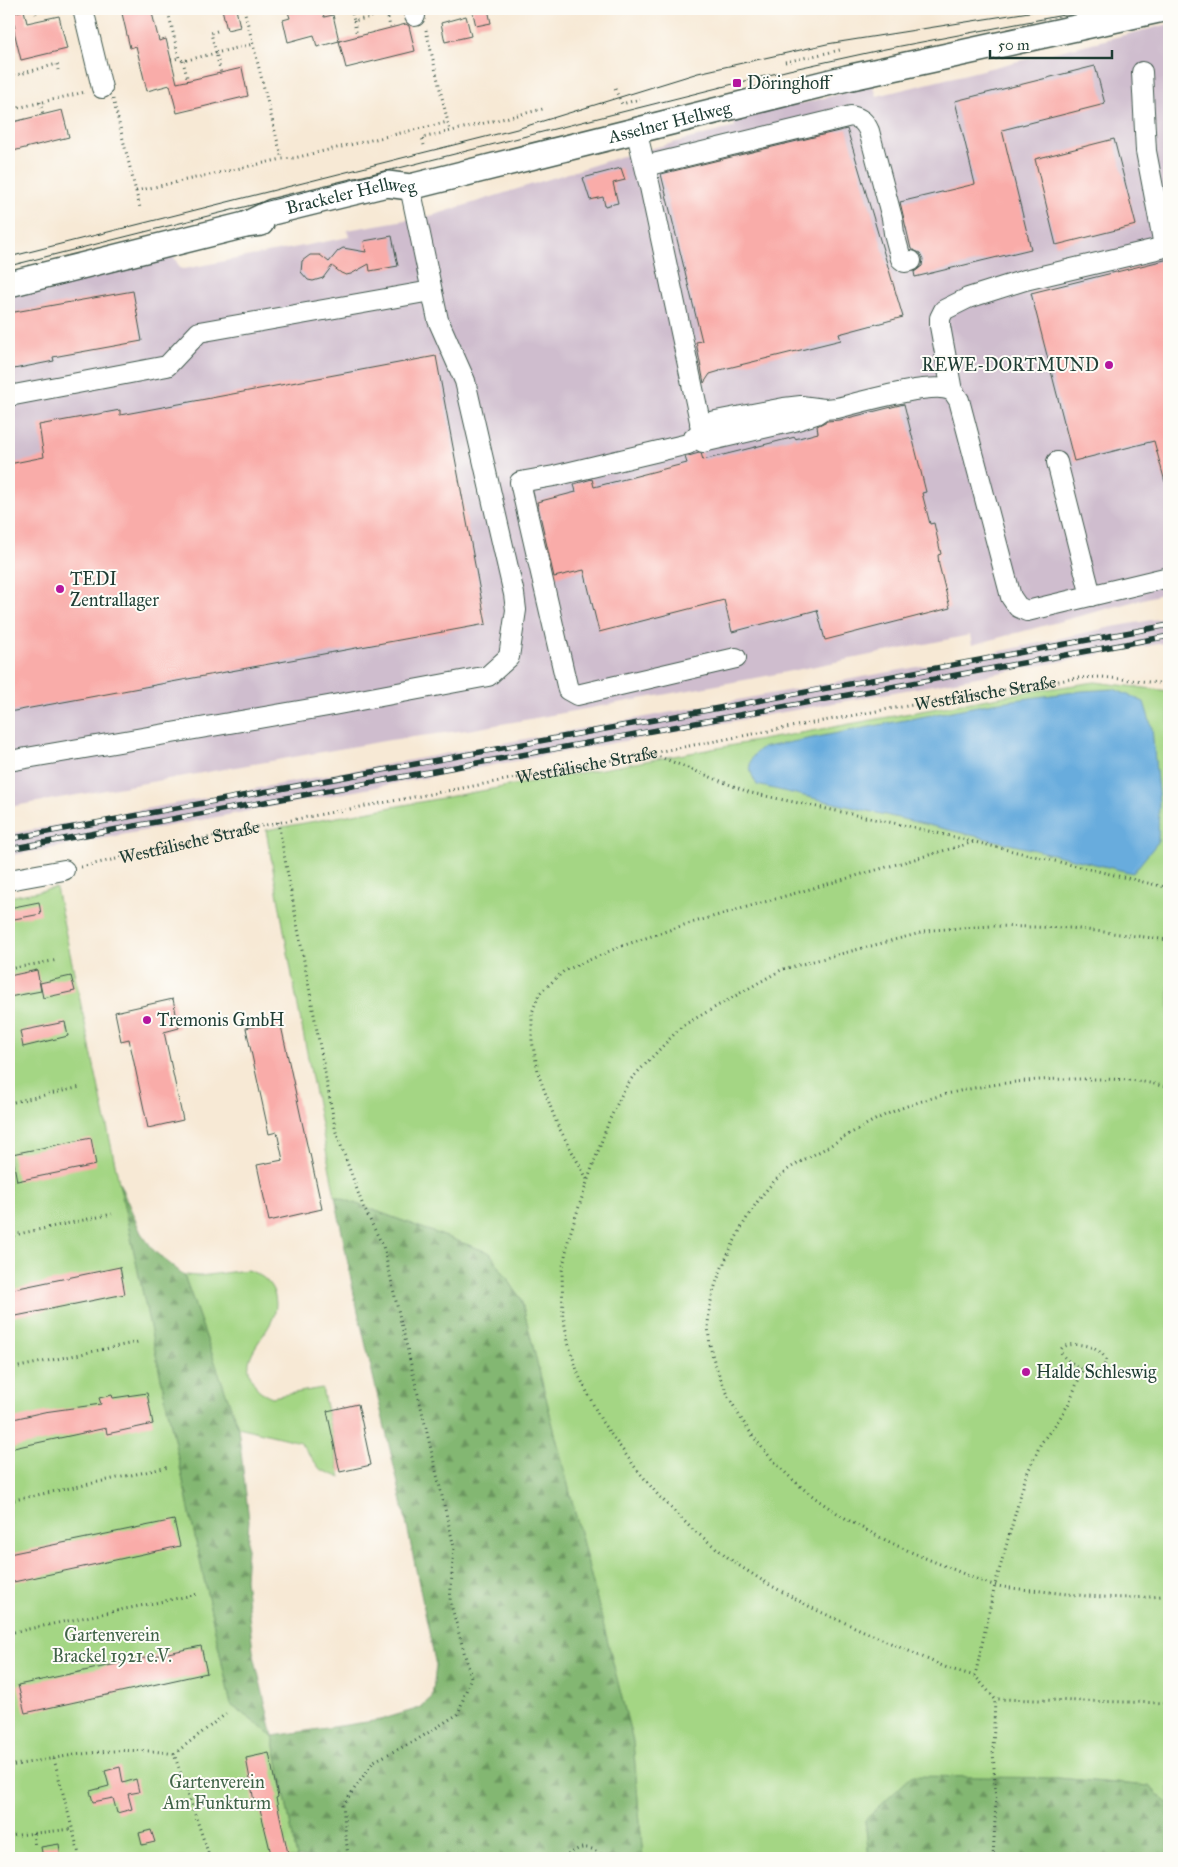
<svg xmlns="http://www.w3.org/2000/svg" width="1178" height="1867" font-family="'IM FELL Great Primer',serif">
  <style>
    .industrial { fill: #cfbdce }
    .green { fill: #a4d684; stroke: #628a5c }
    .forest { fill: url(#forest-firs); stroke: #517a53 }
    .water { fill: #68acdd; stroke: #447488 }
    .building { fill: #f9aca9 }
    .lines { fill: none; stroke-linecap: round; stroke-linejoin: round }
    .minor-casing { stroke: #3f574c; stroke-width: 22 }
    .major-casing { stroke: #3f574c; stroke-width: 28 }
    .path { stroke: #3f574c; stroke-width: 3; stroke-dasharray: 1 4; stroke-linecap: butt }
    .minor { stroke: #fff; stroke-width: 20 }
    .major { stroke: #fff; stroke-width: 25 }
    .tram { stroke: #1f3d34; stroke-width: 1 }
    .rail-casing { stroke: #1f3d34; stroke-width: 5.5 }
    .rail { stroke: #fdfcf7; stroke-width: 4; stroke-dasharray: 11; stroke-linecap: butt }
    .poi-dot { fill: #b5179e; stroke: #fdfcf7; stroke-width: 2 }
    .labels { text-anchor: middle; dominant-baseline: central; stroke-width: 4; stroke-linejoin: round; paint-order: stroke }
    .poi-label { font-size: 18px; fill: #1f3d34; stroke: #fdfcf7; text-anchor: start }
    .street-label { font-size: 18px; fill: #1f3d34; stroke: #fdfcf7 }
    .park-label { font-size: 18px; fill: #406348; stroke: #fdfcf7 }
  </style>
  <defs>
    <pattern id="forest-firs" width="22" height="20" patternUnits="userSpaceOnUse" patternTransform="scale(1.25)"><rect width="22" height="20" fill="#83b772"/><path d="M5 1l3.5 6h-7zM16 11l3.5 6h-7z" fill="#6b965e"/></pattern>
  </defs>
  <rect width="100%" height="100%" fill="#fdfcf7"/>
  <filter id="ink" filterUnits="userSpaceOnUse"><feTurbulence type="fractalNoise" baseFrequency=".02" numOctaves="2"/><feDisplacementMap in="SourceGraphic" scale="10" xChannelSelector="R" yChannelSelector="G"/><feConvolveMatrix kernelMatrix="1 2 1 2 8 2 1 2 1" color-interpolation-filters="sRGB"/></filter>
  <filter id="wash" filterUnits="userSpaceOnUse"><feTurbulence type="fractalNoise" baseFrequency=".0096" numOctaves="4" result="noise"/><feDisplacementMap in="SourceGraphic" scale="20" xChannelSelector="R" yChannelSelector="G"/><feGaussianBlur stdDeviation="1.12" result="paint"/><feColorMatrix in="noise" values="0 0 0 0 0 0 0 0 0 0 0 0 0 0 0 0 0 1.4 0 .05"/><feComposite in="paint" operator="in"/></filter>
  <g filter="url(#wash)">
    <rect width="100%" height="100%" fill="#f7e9d5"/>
    <path class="industrial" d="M1169,24V592L972,645L970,635L761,677L474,729L390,740L9,807V292L170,256L174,257L180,268L184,269L349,237L347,230L434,215L626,155L735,127L733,117L798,101L800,104L873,85L877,96Z
      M1169,617V642L536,757L9,856V834L993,653L1112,627Z"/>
    <path class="green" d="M1095,682L1169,691L1167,864L1169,865V1805L1149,1786L1057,1778L865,1820L869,1858H643L633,1742L521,1299L490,1253L335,1196L293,981L266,830L1026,692Z
      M56,888L231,1705L273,1736L297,1858H9V897Z
      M247,1270C259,1274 267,1278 273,1290C289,1327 235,1348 252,1379C254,1382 256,1387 258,1389C262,1393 268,1395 272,1397L322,1388L341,1478L320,1469L300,1442L238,1427L184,1275L200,1276Z"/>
    <path class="forest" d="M119,1182L141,1233L155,1252L184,1275L238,1427L249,1520L245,1579L253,1651L273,1736L380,1720L420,1708L432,1697L436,1666L399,1488L353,1290L335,1196L490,1253L521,1299L633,1742L643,1858H297L273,1736L231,1705Z
      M912,1776L1057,1778L1149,1786L1169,1805V1858H869L865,1820Z"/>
    <path class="water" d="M1114,689L1144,702L1152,728L1159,803L1158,842L1133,873L757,785C748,769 746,760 761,748L993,703L1082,691Z"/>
    <g id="blocks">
      <path class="building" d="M121,9H151L159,41L166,39L177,83L242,68L248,96L177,113L170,85L147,91L136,46L130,48Z
        M222,9H236L240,27L227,30Z
        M287,9H322L324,17L333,15L339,41L406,24L409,26L415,51L346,68L339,41L317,47L314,35L288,42L283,20L290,18Z
        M472,9H488L491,23L476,26Z
        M24,10L27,23L59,16L67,49L21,60L13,27H15L11,14Z
        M466,16L471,36L445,42L441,23Z
        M1095,66L1105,104L1002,130L1031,249L915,277L914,272L922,266L923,259L920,253L911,249L900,202L975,184L955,101Z
        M62,110L69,137L9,152V123Z
        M847,129L903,317L839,334L841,340L720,370V371L710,374L704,383L696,342L702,341L661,174Z
        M1114,139L1136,225L1056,245L1035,159Z
        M621,168L625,180L613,183L618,203L605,206L603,197L590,200L583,178Z
        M392,236L398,266L370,271L369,264L351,274L346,275L341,273L332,266L323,278L313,281L308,280L301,272L302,261L310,255H320L329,262L338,251L343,248L366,252L364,241Z
        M1169,259V482H1165L1154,441L1074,461L1031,293Z
        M133,291L142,341L53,357L54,361L9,370V313Z
        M436,356L486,624L9,712V464L44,457L39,425L120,410V415Z
        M904,404L926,492L922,493L930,524L934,523L941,554L938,555L939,565L950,608L825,640L817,610L732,632L724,600L599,632L584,570L554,577L537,502L576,492L574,484L592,479L594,487L687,463L685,457L699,453H701L703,460L795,437V439L818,433L817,426L827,421L840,420Z
        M39,902L41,914L9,920V908Z
        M37,970L41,991L9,997V976Z
        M71,976L75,991L43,998L40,983Z
        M173,999L179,1028L164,1032L183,1120L148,1128L129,1039L121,1041L115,1012Z
        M280,1021L309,1154H310L322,1209L269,1221L257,1165L283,1160L277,1132L269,1134L246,1028Z
        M65,1022L68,1036L23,1047L20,1031Z
        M91,1138L96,1165L17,1181L12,1154Z
        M120,1267L125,1294L11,1317L9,1306V1290Z
        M147,1393L153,1424L107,1434L106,1428L9,1449V1420L44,1412L101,1404L99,1398L112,1395L113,1398Z
        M358,1404L371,1465L340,1472L327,1411Z
        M174,1520L180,1546L9,1583V1554Z
        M201,1646L207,1673L25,1713L18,1685Z
        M269,1753L278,1797L276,1798L289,1858H272L258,1801L254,1802L252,1790L246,1758Z
        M120,1767L123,1783L136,1779L139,1792L128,1794L132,1809L117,1813L113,1798L93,1802L90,1791L109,1786L105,1771Z
        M151,1830L155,1842L142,1845L139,1833Z
        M59,1844L61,1858H43L41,1847Z"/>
    </g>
  </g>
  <g filter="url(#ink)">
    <use href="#blocks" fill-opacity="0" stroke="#3f574c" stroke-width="1"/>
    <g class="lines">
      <g class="minor-casing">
        <path id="minor" d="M83,9L102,88
          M413,9L415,16
          M636,130L650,187L701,426L703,442L794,421L816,414L822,410
          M645,166L851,116C861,118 865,122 869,131L892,218L894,233L901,259L905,262L911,261
          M952,391L940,326V318L944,310L968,298L1025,280L1161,248L1163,242L1162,235L1146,151L1142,72
          M9,396L167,366L199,332L431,291
          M700,424L784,408L801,406L824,409L837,408C858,403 935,380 952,391C955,393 957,398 959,400L1011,597L1018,607L1027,611L1169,577
          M702,430L688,444L554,476L520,482L568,690L577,695L736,658
          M1057,462L1091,596
          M9,761L328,706L488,676L509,657L516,610L514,594L465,381L438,320L410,187
          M9,880L64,870"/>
      </g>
      <g class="major-casing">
        <g id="major">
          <path id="s2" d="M245,225L272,212L341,195L387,184L410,187L847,78L1163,9"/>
          <path d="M9,284L245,225L261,223"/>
        </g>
      </g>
      <g class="path">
        <path d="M34,9L36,14"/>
        <path d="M165,9L168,11L179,58L183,61L253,44"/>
        <path d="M244,9L282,159"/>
        <path d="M351,9L354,21L395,11"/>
        <path d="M152,12L165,9"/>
        <path d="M387,13L390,27"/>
        <path d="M354,21L357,36"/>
        <path d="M426,30L450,131"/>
        <path d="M217,31L211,33L221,73"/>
        <path d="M171,60L179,58"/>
        <path d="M183,61L188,81"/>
        <path d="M785,62L840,50"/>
        <path d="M9,77L57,64L58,70"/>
        <path d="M615,89L622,104L640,99"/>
        <path d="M113,99L140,208"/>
        <path d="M40,102L43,114"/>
        <path d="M9,110L85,92"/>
        <path d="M9,116L11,122"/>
        <path d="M424,145L422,138L543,109"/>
        <path d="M136,191L282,159L294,158L448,122"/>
        <path d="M650,753L751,793L903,825L1169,888"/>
        <path d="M278,822L336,1132L363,1206L383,1246L454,1547L450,1601L471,1677L458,1714L415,1741L374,1761L343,1805L348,1858"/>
        <path id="s1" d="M81,867L251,828L328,813L877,711L1077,678L1102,677L1169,684"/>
        <path d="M1169,940L1071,928L991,926L932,930L783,969L682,1026L632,1078L624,1090L609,1121L588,1179L569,1237L562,1271L563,1316L569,1346L579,1376L602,1422L635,1467L658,1495L691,1528L735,1563L768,1584L816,1610L884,1640L947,1668L975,1676L995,1699L1169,1703"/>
        <path d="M9,969L58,960"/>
        <path d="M1169,1088C1140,1079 1118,1079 1088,1079C1027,1078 968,1085 910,1105C880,1115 853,1132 826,1148C812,1156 793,1164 781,1175C758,1195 742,1225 729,1252C717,1277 705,1308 709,1337C711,1358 720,1378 729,1397C774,1486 856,1531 945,1566C961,1572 978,1581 994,1585C1009,1589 1026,1589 1041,1591C1084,1596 1126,1601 1169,1595"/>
        <path d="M9,1103L81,1087"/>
        <path d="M587,1179L557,1124L539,1076L532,1041V1013L539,994L564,971L619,947L684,925L974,842"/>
        <path d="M9,1236L112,1214"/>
        <path d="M9,1369L138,1342"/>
        <path d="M9,1501L169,1467"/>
        <path d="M9,1633L198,1594"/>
        <path d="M975,1676L995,1585L1026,1476L1041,1443L1058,1421L1068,1405L1083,1369C1025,1341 1099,1335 1106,1361C1102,1373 1093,1372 1083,1369"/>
        <path d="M174,1754L227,1713"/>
        <path d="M54,1759L80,1858"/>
        <path d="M9,1766C63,1757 119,1744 174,1754L210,1858"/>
        <path d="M33,1833L35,1847"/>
        <path d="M9,1836L72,1829"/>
        <path d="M564,1858C579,1845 591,1844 605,1858"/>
        <path d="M993,1858L996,1802L993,1751L995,1699"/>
      </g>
      <use href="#minor" class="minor"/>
      <use href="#major" class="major"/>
      <path class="tram" d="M9,257L517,129L698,73L827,44L1048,9
        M9,266L789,70L885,49L1095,9"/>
      <g class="rail-casing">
        <path id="rail" d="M9,839L1169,625
          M9,849L1169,636"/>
      </g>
      <use href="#rail" class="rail"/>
    </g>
  </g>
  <g class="poi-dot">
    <rect x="732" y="78" width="10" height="10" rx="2.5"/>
    <circle cx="1109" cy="365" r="5"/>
    <circle cx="60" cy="589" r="5"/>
    <circle cx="147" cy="1020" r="5"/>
    <circle cx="1026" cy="1372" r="5"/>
  </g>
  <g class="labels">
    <g class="poi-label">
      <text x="747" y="83">Döringhoff</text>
      <text x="1099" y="365" text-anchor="end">REWE-DORTMUND</text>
      <text x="70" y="579">TEDI<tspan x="70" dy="21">Zentrallager</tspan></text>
      <text x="157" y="1020">Tremonis GmbH</text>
      <text x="1036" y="1372">Halde Schleswig</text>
    </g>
    <g class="street-label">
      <text stroke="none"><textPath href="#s2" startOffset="439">Asselner Hellweg</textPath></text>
      <text stroke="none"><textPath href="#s2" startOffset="111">Brackeler Hellweg</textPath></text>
      <text stroke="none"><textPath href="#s1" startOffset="921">Westfälische Straße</textPath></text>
      <text stroke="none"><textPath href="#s1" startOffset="516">Westfälische Straße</textPath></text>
      <text stroke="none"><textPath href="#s1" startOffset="111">Westfälische Straße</textPath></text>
    </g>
    <g class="park-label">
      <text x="112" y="1635">Gartenverein<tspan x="112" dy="21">Brackel 1921 e.V.</tspan></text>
      <text x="217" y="1782">Gartenverein<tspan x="217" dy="21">Am Funkturm</tspan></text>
    </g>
  </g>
  <rect width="1178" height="1867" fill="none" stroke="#fdfcf7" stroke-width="30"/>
  <path d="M990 50v8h122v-8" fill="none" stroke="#1f3d34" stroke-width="2.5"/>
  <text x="998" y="50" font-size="15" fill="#1f3d34" stroke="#fdfcf7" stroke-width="4" paint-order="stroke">50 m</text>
</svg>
